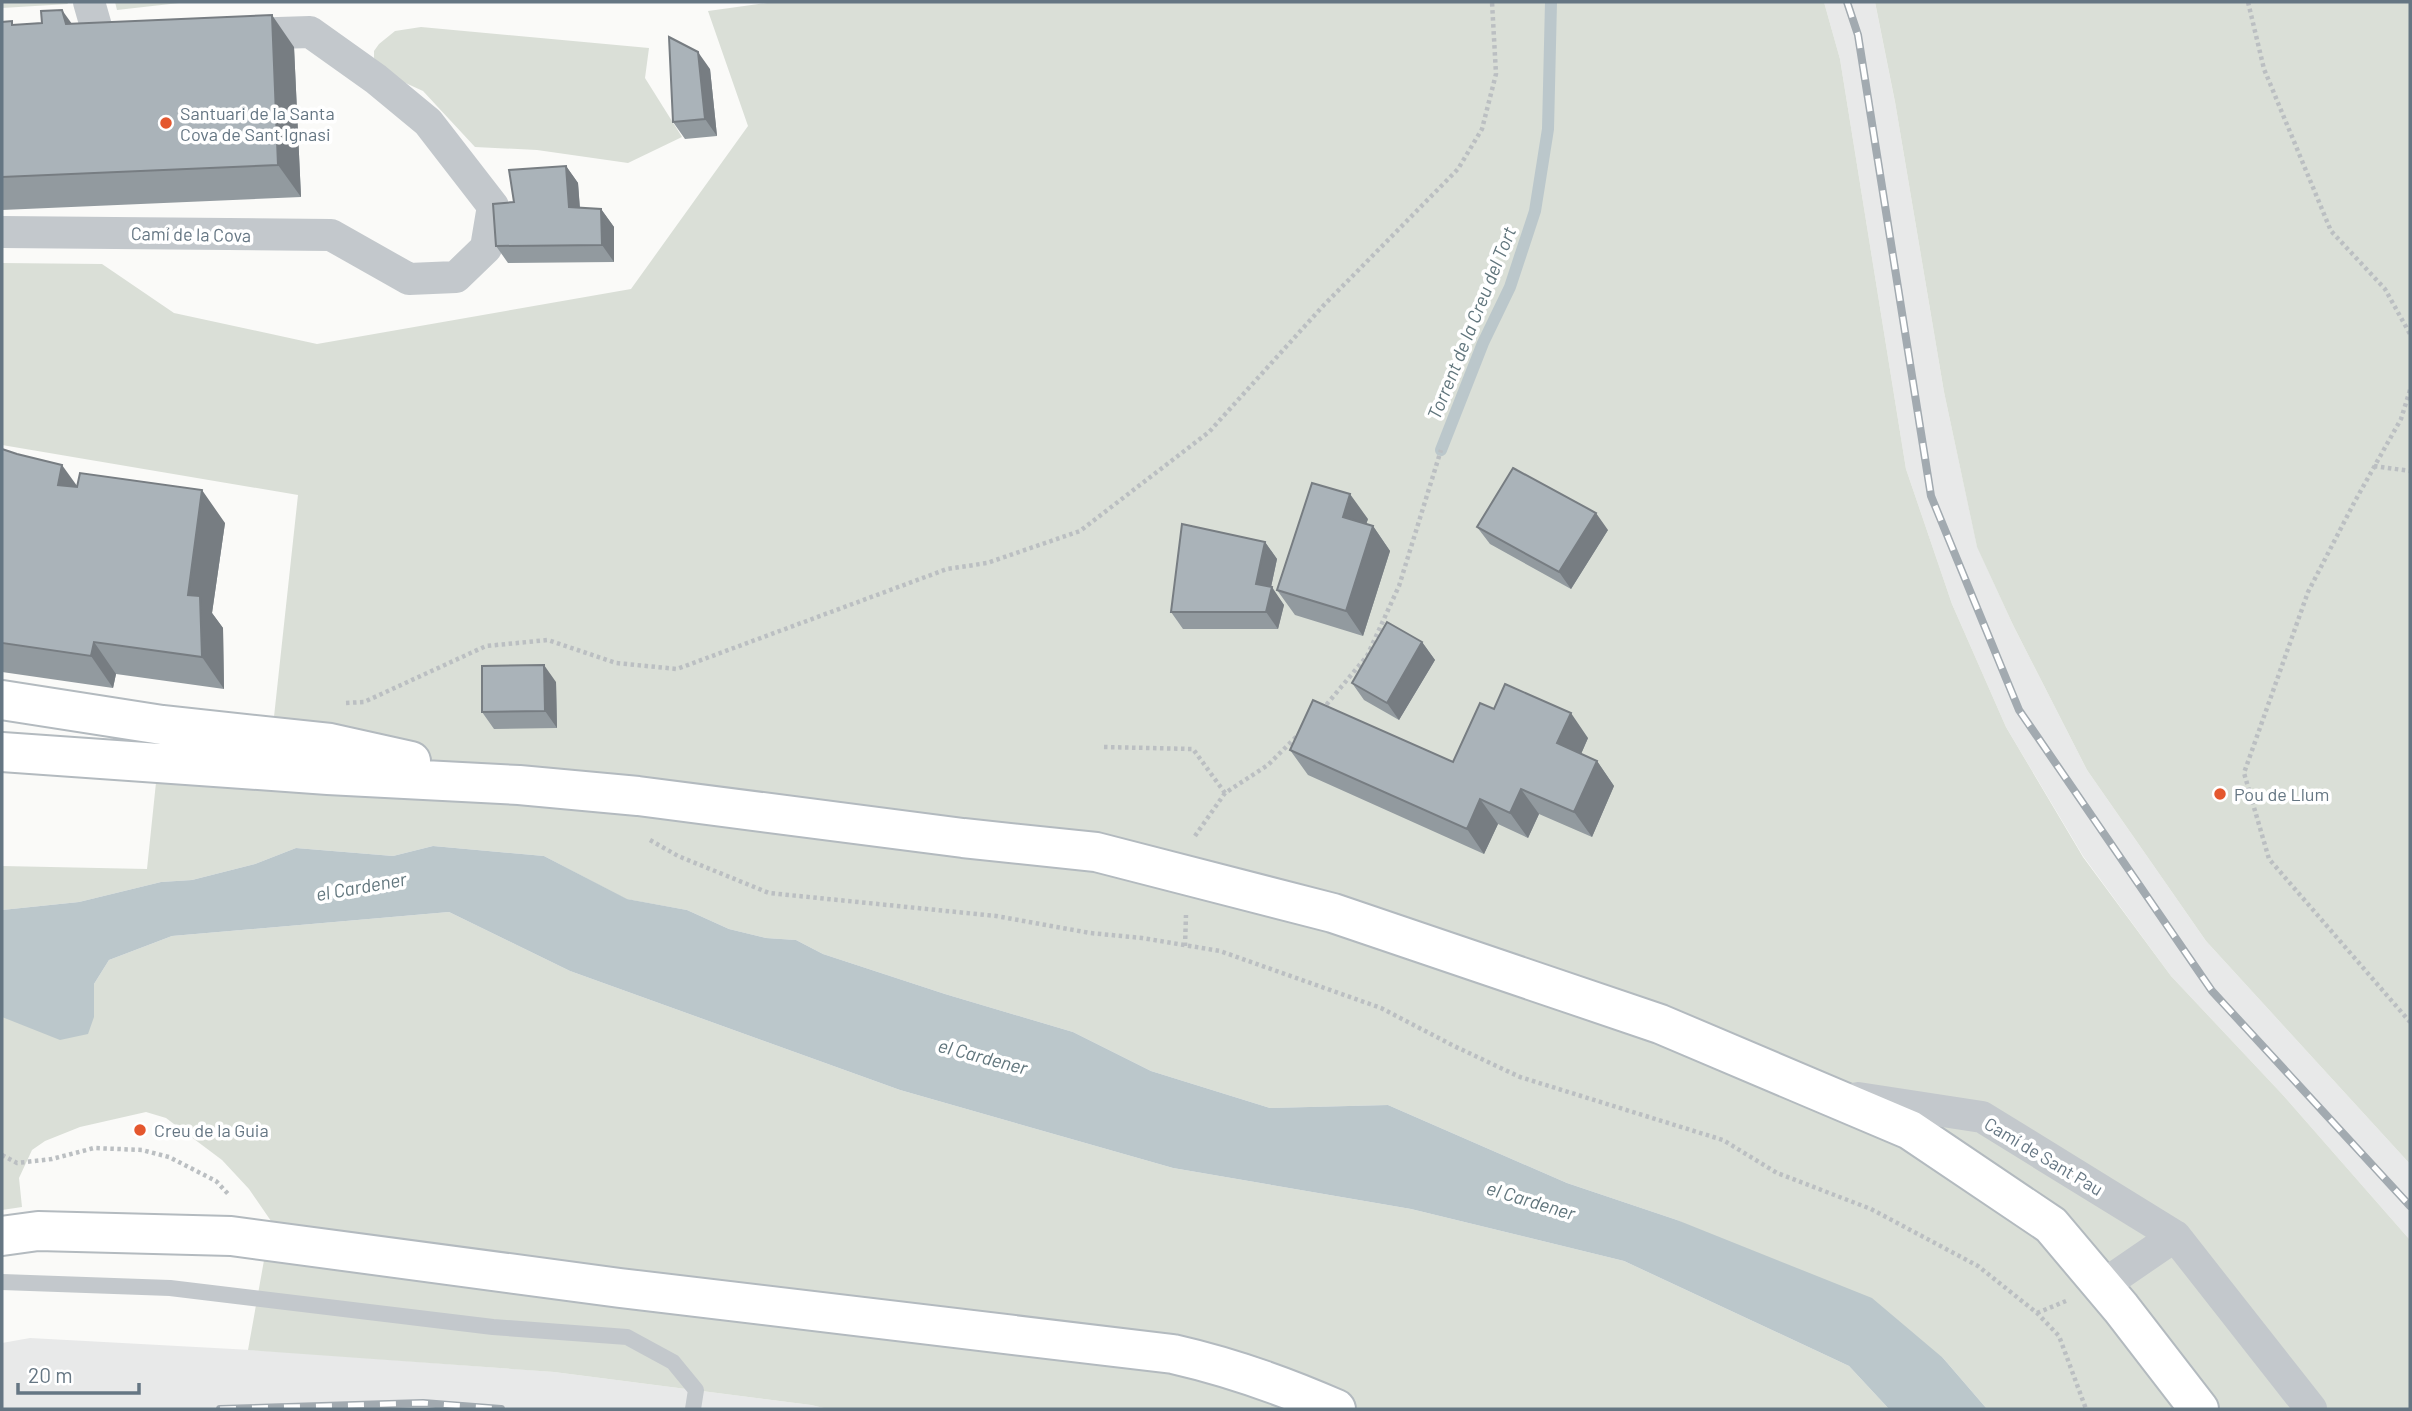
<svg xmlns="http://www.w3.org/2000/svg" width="2412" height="1411" font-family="Barlow,sans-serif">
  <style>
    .built { fill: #e8e9e9 }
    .green { fill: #dadfd7 }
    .water { fill: #bbc7cb }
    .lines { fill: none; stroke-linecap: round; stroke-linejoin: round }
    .stream { stroke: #bbc7cb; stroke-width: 12 }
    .secondary-casing { stroke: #b3babf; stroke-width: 42 }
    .path { stroke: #bbbfc2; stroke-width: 4.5; stroke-dasharray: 3.5 3.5; stroke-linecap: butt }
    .lane { stroke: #c3c8cc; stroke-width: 16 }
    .street { stroke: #c3c8cc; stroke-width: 32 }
    .secondary { stroke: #fff; stroke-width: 38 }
    .rail-casing { stroke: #a2aab0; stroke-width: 8 }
    .rail { stroke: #fff; stroke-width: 5; stroke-dasharray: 16; stroke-linecap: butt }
    .wall { fill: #929a9f }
    .shaded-wall { fill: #777d82 }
    .building { fill: #aab3b9; stroke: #777d82; stroke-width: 2 }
    .poi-dot { fill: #e4572e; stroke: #fff; stroke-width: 2.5 }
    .labels { text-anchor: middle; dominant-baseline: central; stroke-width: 7; stroke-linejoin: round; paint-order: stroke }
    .poi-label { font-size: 18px; fill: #657683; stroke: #fff; text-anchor: start }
    .street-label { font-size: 18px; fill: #657683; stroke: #fff }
    .water-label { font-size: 19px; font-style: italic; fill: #60757c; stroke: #fff }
  </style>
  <rect width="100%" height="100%" fill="#fafaf8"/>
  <path class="built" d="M1824,2H1875L1895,102L1944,392L1977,546L2013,625L2087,770L2206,941L2410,1164V1240L2282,1094L2171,976L2083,856L2006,727L1952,604L1906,469L1840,59Z
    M30,1338L286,1352L554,1372L811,1405L828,1409H2V1343Z"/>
  <path class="green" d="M2,2H67L68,4L2,8Z
    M115,2H188L117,10Z
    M774,2H1824L1840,59L1906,469L1952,604L2006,727L2083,857L2171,976L2282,1094L2410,1240V1409H1987L1943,1358L1677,1220L1567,1183L1388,1105L1270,1108L1151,1071L1073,1032L945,994L823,954L796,940L766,938L729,929L687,910L626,899L544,856L433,846L393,856L296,848L255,864L192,880L161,882L79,902L2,910V866L147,869L162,725L273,726L298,495L2,445V263L102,264L174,313L317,344L631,289L748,126L708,11Z
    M1875,2H2410V1164L2206,941L2087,770L2013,625L1977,547L1944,392L1895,102Z
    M421,27L649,48L645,78L682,137L628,163L537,150L475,147L423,91L388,75L374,58V51L379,44L395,31Z
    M449,912L570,971L900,1090L1173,1168L1411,1209L1624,1261L1849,1366L1889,1409H828L811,1405L554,1372L248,1350L271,1221L249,1189L222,1160L166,1118L146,1112L80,1127L45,1141L32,1150L19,1178L22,1207L2,1210V1017H94V984L109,960L172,936Z"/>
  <path class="water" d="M433,846L544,856L627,899L687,910L729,929L766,938L796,940L823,954L945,994L1073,1032L1151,1071L1270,1108L1388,1105L1567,1183L1677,1220L1872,1298L1943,1358L1987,1409H1889L1849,1366L1624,1261L1411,1209L1173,1168L900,1090L570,971L449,912L172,936L109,960L94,984V1017L88,1034L60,1040L2,1017V910L79,902L161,882L192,880L255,864L296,848L393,856Z"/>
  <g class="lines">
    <path class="stream" d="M1441,450L1483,343L1510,287L1535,211L1548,129L1551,2"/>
    <g class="secondary-casing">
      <path id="secondary" d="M2,700L162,725L330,743L411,761
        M2,752L328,775L519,785L638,796L963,838L1096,852L1333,913L1660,1024L1910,1130L2051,1225L2121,1308L2199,1409
        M2,1236L38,1231L231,1236L620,1288L1173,1354C1230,1367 1284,1386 1336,1409"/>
    </g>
    <path class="path" d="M2248,2L2264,69L2331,231L2385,289L2410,334
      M2410,390L2401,419L2355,501L2308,592L2244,773L2269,859L2410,1022
      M2374,466L2410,471
      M346,703L364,702L486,646L548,640L616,663L677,669L947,569L987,563L1080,531L1209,432L1323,306L1458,169L1482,129L1496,74L1492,2
      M1322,710L1367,656L1399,586L1441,450
      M1104,747L1193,749L1225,793
      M1195,836L1225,793L1268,765L1299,734
      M650,840L678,856L769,893L996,916L1090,933L1142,938L1220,951L1381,1008L1454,1046L1520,1077L1723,1140L1777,1173L1871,1209L1978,1266L2037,1313L2059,1336L2086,1409
      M1185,946L1186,915
      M2,1155L17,1163L52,1159L94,1148L142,1150L169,1157L216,1181L230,1196
      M2037,1313L2066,1301"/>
    <path class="lane" d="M2,1282L170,1288L493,1327L627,1337L673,1362L696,1390L693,1409"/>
    <path class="street" d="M89,2L99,37H127
      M2,232L331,235L409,279L456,277L486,248L493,206L428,122L376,79L310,32L242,34
      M1858,1098L1982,1117L2175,1236L2311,1409
      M2102,1286L2175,1236"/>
    <use href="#secondary" class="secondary"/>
    <g class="rail-casing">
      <path id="rail" d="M1847,2L1858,35L1931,496L2019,710L2212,991L2410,1206
        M220,1409L423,1403L501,1409"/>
    </g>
    <use href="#rail" class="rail"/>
  </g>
  <path class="wall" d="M2,22L15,25L72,23L294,47L301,197L2,210Z
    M710,69L717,136L685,139L673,122Z
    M566,166L578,183L580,208L601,209L614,227V262L508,263L496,246L514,202Z
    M2,449L77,486L225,523L212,613L223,628L224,689L116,674L113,688L2,672Z
    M1368,519L1366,524L1373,526L1390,551L1363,636L1295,615L1277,590Z
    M1477,527L1608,530L1571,589L1490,544Z
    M1265,542L1277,559L1271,587L1284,605L1278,629H1183L1171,612Z
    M1422,642L1435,660L1399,720L1364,700L1352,683Z
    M556,682L557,728L494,729L482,712Z
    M1494,709L1588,738L1581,754L1597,761L1614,786L1592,837L1539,814L1528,838L1498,824L1484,854L1308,775L1290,750L1453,762Z"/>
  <path class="shaded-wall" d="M62,10L85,42L66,24Z
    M272,15L294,47L301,197L278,165Z
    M698,52L710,69L717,136L705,119Z
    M566,166L578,183L581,225L569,207Z
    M601,209L614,227V262L602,245Z
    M62,465L85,497L58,485Z
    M202,490L225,523L212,613L223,628L224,689L202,657L188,595Z
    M1350,494L1368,519L1360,542L1343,517Z
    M1596,513L1608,530L1571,589L1559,572Z
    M1373,526L1390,551L1363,636L1346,611Z
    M1265,542L1277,559L1268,601L1256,584Z
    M1272,587L1284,605L1278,629L1266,612Z
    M94,642L116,674L113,688L91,656Z
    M1422,642L1435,660L1399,720L1387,703Z
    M544,665L556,682L557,728L545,711Z
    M1571,713L1588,738L1575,768L1557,743Z
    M1597,761L1614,786L1592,837L1574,812Z
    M1521,789L1539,814L1528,838L1510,813Z
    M1480,799L1498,824L1484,854L1467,829Z"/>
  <path class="building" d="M62,10L66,24L272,15L278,165L2,177V22L12,21V25L42,23L41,11Z
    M669,37L698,52L705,119L673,122Z
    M566,166L569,207L601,209L602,245L496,246L493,204L514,202L509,170Z
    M2,449L17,454L62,465L58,485L77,487L80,473L202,490L188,595L200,596L202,657L94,642L91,656L2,643Z
    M1513,468L1596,513L1559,572L1477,527Z
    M1312,483L1350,494L1343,517L1373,526L1346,611L1277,590Z
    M1182,524L1265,542L1256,584L1272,587L1266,612H1171Z
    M1387,622L1422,642L1387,703L1352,683Z
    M544,665L545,711L482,712V666Z
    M1505,684L1571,713L1557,743L1597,761L1574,812L1521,789L1510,813L1480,799L1467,829L1290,750L1313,700L1453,762L1480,703L1494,709Z"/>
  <g class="poi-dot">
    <circle cx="166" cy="123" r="7"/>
    <circle cx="2220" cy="794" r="7"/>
    <circle cx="140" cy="1130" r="7"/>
  </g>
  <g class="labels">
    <g class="poi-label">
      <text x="180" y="113">Santuari de la Santa<tspan x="180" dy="21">Cova de Sant Ignasi</tspan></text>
      <text x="2234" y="794">Pou de Llum</text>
      <text x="154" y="1130">Creu de la Guia</text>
    </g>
    <g class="street-label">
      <text transform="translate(191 234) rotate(1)">Camí de la Cova</text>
      <text transform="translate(2044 1156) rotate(31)">Camí de Sant Pau</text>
    </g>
    <g class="water-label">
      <text transform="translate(1471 323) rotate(-68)">Torrent de la Creu del Tort</text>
      <text transform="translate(361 886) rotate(-10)">el Cardener</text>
      <text transform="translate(983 1056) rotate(15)">el Cardener</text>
      <text transform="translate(1531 1200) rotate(17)">el Cardener</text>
    </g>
  </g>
  <rect width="2412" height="1411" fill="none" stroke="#657683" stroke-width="7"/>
  <path d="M18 1383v10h121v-10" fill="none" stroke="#657683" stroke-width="3.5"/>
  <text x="28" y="1383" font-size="21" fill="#657683" stroke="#ffffff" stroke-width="5" paint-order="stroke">20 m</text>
</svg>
